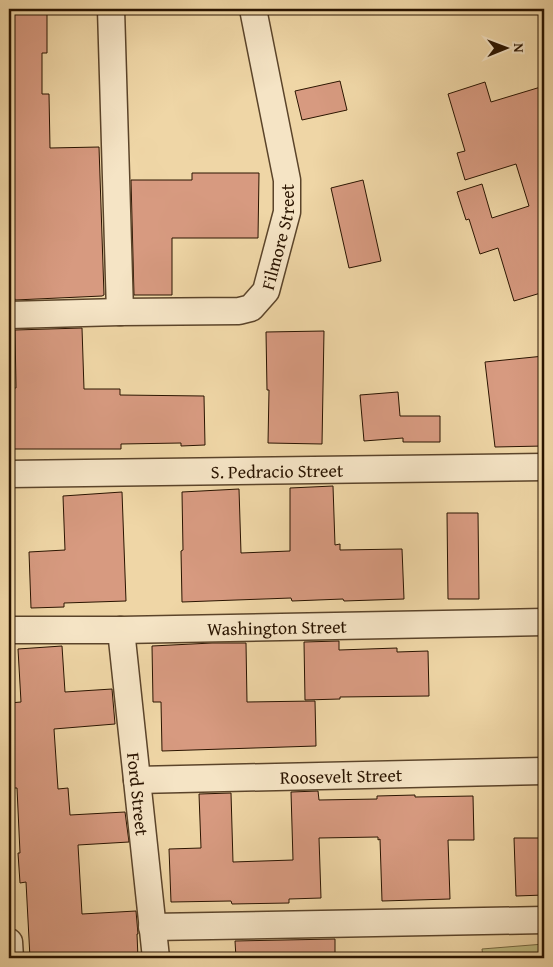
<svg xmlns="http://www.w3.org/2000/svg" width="553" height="967" font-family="'Gentium Book Plus',serif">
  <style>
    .green { fill: #c0bc82; stroke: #756841 }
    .building { fill: #d79a80; stroke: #2a1400 }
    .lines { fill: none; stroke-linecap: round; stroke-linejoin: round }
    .minor-casing { stroke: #5b442a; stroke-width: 29 }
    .minor { stroke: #f5e4c5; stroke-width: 26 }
    .labels { text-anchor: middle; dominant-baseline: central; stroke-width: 4; stroke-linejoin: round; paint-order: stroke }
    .street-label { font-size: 18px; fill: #2a1400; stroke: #f5e4c5 }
  </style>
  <rect width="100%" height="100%" fill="#efd6a6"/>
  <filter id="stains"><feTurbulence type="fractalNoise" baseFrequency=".004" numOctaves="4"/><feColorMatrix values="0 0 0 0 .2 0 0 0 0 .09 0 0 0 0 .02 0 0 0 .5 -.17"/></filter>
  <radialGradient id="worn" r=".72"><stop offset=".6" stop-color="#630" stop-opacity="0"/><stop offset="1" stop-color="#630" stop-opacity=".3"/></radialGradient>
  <path class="green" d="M544,944V958H483L482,949Z"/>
  <path class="building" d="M9,9H47V53H42V94H49L50,148L99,147L104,295L102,296L15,300L14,296H9Z
    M340,81L347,110L302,120L295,91Z
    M485,82L491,102L544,86V292L514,301L498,248L480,254L469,219L466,220L457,192L482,184L492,218L529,206L516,164L465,180L457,153L465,151L448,94Z
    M192,173H259L258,238H172V295H134L131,180H192Z
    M363,180L381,261L349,268L331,188Z
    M82,328L84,389H120V395L204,396L205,445L181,446V443L121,444V449H9V388H16L15,330Z
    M324,331L322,444L268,443L269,390H267L266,332Z
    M544,356V446L495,447L485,362Z
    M398,392L400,416H440V442H403V438L364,441L360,395Z
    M333,486L335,545L340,544V550L402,549L404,599L344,601L343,599L292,601L291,598L182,602L181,551L183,550L182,492L239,489L241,553L290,551V488Z
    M122,492L126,601L64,603V607L31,608L29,552L65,550L63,496Z
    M447,513H478L479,599H448Z
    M339,641V650L397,648V652L428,651L429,696L340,697V699L305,700L304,642Z
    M212,643H246L247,702L315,701L316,746L162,751L161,702H153L152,646Z
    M62,646L65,692L112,689L115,724L54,729L58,789L68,788L70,815L125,812L129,842L78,845L82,914L136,911L138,934H137L138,958H30L26,882L20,883L18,853H20L17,788H11L9,703L21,702L18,649Z
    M318,791L319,800L377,799V796L415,795V797L473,796L474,840H448L450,899L382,901L380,839L378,840V837L319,838L321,898L289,899V903L232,904L231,901L171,902L169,849L201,848L199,794L231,793L233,862L293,860L291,792Z
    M514,838H544V895L516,896Z
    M335,939V958H236L235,941Z"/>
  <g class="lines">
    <g class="minor-casing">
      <g id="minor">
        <path d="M111,9L120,312"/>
        <path id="s1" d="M9,315L120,312L239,311L251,308L266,291L287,212V180L253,9"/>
        <path id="s2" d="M9,474L544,467"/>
        <path id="s3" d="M9,630H121L544,622"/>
        <path id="s4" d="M121,630L156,958"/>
        <path id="s5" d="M137,780L544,771"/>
        <path d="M152,927L544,920"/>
        <path d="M9,942L10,958"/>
      </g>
    </g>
    <use href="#minor" class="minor"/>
  </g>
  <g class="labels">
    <g class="street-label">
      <text stroke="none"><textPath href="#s1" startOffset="321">Filmore Street</textPath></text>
      <text stroke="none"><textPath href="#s2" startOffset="268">S. Pedracio Street</textPath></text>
      <text stroke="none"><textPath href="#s3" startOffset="268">Washington Street</textPath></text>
      <text stroke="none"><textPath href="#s5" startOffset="204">Roosevelt Street</textPath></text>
      <text stroke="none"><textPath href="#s4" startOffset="165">Ford Street</textPath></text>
    </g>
  </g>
  <rect width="553" height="967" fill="none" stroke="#efd6a6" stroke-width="30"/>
  <rect x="10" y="10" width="533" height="947" fill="none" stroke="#2a1400" stroke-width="2.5"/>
  <rect x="15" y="15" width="523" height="937" fill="none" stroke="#2a1400"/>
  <g transform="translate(506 48) rotate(89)" stroke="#f5e4c5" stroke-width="4" paint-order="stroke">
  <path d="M0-4L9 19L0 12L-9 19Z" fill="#2a1400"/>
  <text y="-8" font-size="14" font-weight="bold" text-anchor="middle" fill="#2a1400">N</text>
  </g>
  <rect width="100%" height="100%" filter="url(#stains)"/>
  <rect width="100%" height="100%" fill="url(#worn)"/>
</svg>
